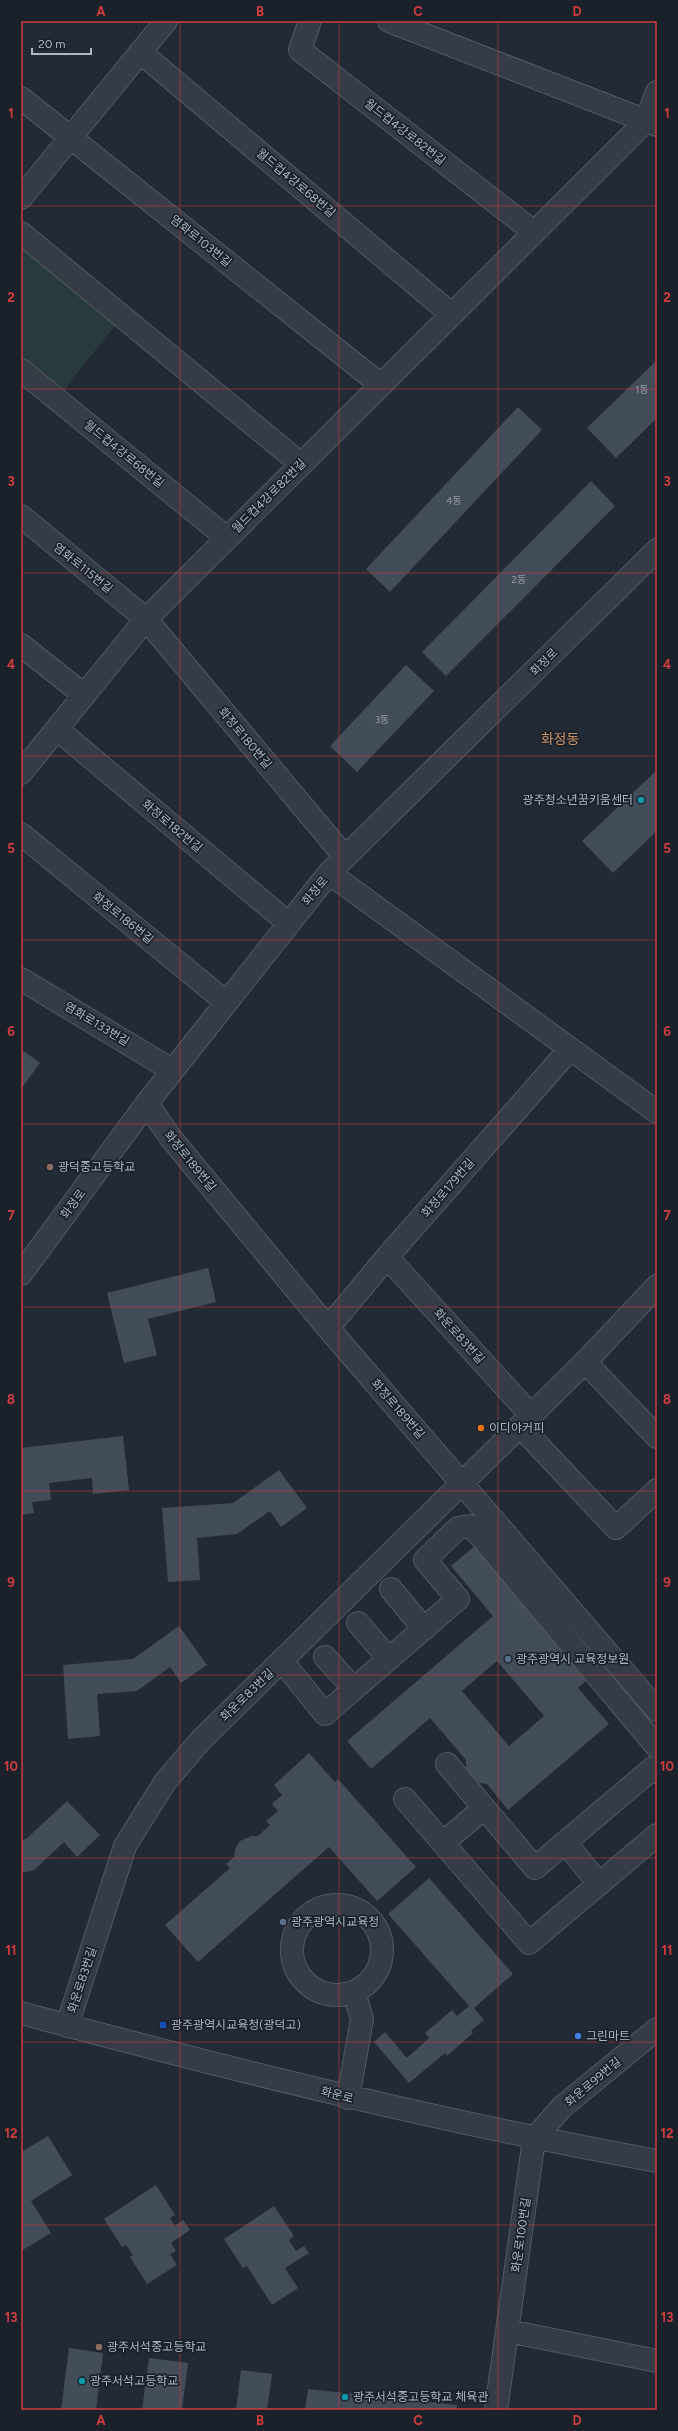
<svg xmlns="http://www.w3.org/2000/svg" width="678" height="2431" font-family="Figtree,'Noto Sans KR',sans-serif">
  <style>
    .green { fill: #283a3b }
    .building { fill: #434d5a; fill-rule: evenodd }
    .lines { fill: none; stroke-linecap: round; stroke-linejoin: round }
    .minor-casing { stroke: #525a64; stroke-width: 24 }
    .minor { stroke: #353c46; stroke-width: 22 }
    .grid { fill: none; stroke: #d03d3f; stroke-width: 1; stroke-opacity: 0.55 }
    .culture-dot { fill: #0f9aa8; stroke: #1b212b; stroke-width: 1.5 }
    .education-dot { fill: #8d6e63; stroke: #1b212b; stroke-width: 1.5 }
    .food-dot { fill: #e8710a; stroke: #1b212b; stroke-width: 1.5 }
    .service-dot { fill: #5c6f8a; stroke: #1b212b; stroke-width: 1.5 }
    .transit-dot { fill: #1a4fb4; stroke: #1b212b; stroke-width: 1.5 }
    .shop-dot { fill: #3f7fe0; stroke: #1b212b; stroke-width: 1.5 }
    .labels { text-anchor: middle; dominant-baseline: central; stroke-width: 3.5; stroke-linejoin: round; paint-order: stroke }
    .number-label { font-size: 10px; fill: #949ca9 }
    .street-label { font-size: 12px; fill: #afb7c3; stroke: #1b212b }
    .poi-label { font-size: 12px; fill: #afb7c3; stroke: #1b212b; text-anchor: start }
    .quarter-label { font-size: 14px; fill: #ca9264; stroke: #1b212b }
    .neatline { fill: none; stroke: #d03d3f; stroke-width: 1.5 }
    .grid-label { font-size: 13px; text-anchor: middle; font-weight: bold; fill: #d03d3f }
  </style>
  <rect width="100%" height="100%" fill="#222a35"/>
  <path class="green" d="M21,240L120,319L64,390L21,356Z"/>
  <path class="building" d="M657,360V418L616,458L587,428Z
    M518,407L542,430L390,592L366,569Z
    M591,481L615,506L446,676L422,652Z
    M406,665L434,691L357,772L330,746Z
    M657,770V831L613,873L582,841Z
    M21,1049L40,1063L21,1089Z
    M208,1268L216,1302L148,1319L157,1355L124,1363L107,1293Z
    M123,1436L129,1490L93,1494L92,1478L49,1483L51,1500L32,1502L34,1513L21,1515V1448Z
    M279,1470L307,1508L281,1527L270,1511L237,1534L197,1538L200,1580L168,1582L162,1508L233,1503Z
    M476,1545L589,1678L578,1688L609,1724L508,1810L487,1784L473,1782L466,1772V1760L430,1718L371,1769L347,1741L493,1616L451,1566ZM497,1661L544,1716L509,1746L462,1691Z
    M179,1626L207,1665L181,1683L170,1667L137,1691L97,1694L100,1736L68,1739L63,1665L133,1659Z
    M309,1753L335,1782L338,1779L416,1867L377,1901L329,1847L198,1962L165,1925L230,1868L226,1864L234,1857L235,1849L240,1841L251,1836H258L270,1825L266,1821L278,1811L272,1804L282,1795L274,1785Z
    M67,1801L100,1835L77,1857L64,1842L34,1870L21,1873V1840L26,1839Z
    M429,1878L513,1974L474,2008L484,2020L471,2031L473,2033L447,2056L445,2053L409,2083L374,2042L385,2032L407,2058L429,2038L425,2033L452,2010L457,2016L469,2006L388,1914Z
    M48,2136L72,2175L31,2201L51,2233L21,2251V2152Z
    M156,2185L175,2215L170,2218L175,2226L183,2220L190,2230L171,2243L176,2251L170,2254L177,2265L147,2284L130,2257L133,2255L126,2245L122,2247L104,2219Z
    M274,2206L294,2236L289,2240L296,2251L304,2246L309,2253L285,2268L298,2288L272,2305L247,2266L243,2268L224,2239Z
    M69,2348L103,2353L96,2410H61Z
    M149,2358L188,2363L182,2410H142Z
    M241,2370L272,2374L267,2410H236Z
    M308,2389L457,2405L456,2410H305Z"/>
  <g class="lines">
    <g class="minor-casing">
      <path id="minor" d="M310,21L300,50L534,232
        M389,21L657,125
        M140,52L451,314
        M21,98L381,385
        M21,198L166,21
        M21,233L301,464
        M21,370L227,538
        M21,516L146,619L345,857
        M21,645L84,695
        M57,729L288,923
        M21,773L146,619L646,121L657,92
        M21,834L226,1002
        M329,873L657,1112
        M21,979L172,1070
        M147,1103L170,1137L328,1328L657,1710
        M387,1257L531,1415
        M21,1274L147,1103L329,873L657,550
        M328,1328L387,1257L570,1049
        M585,1362L657,1437
        M520,1426L616,1528L657,1490
        M391,1589L424,1629
        M358,1623L389,1659
        M325,1657L354,1689
        M282,1661L325,1714L458,1599L425,1560L458,1528L470,1526L482,1538L657,1747
        M447,1764L535,1868L653,1768L657,1772
        M405,1799L529,1943L657,1835
        M565,1842L599,1884
        M443,1843L484,1808
        M292 1950a45 45 0 1 1 90 0a45 45 0 1 1-90 0Z
        M21,2013C232,2070 442,2122 657,2161
        M67,2026L125,1846L165,1782L201,1740L585,1362L657,1286
        M348,2098L362,2019L354,1992
        M508,2331L657,2361
        M496,2410L534,2139L562,2107L657,2029"/>
    </g>
    <use href="#minor" class="minor"/>
  </g>
  <path class="grid" d="M180,21V2410M339,21V2410M498,21V2410M21,206H657M21,389H657M21,573H657M21,756H657M21,940H657M21,1124H657M21,1307H657M21,1491H657M21,1675H657M21,1858H657M21,2042H657M21,2225H657"/>
  <g class="culture-dot">
    <circle cx="641" cy="800" r="4"/>
    <circle cx="82" cy="2381" r="4"/>
    <circle cx="345" cy="2397" r="4"/>
  </g>
  <g class="education-dot">
    <circle cx="50" cy="1167" r="4"/>
    <circle cx="99" cy="2347" r="4"/>
  </g>
  <circle class="food-dot" cx="481" cy="1428" r="4"/>
  <g class="service-dot">
    <circle cx="508" cy="1659" r="4"/>
    <circle cx="283" cy="1922" r="4"/>
  </g>
  <rect class="transit-dot" x="159" y="2021" width="8" height="8" rx="2"/>
  <circle class="shop-dot" cx="578" cy="2036" r="4"/>
  <g class="labels">
    <g class="number-label">
      <text x="642" y="389">1동</text>
      <text x="454" y="500">4동</text>
      <text x="519" y="579">2동</text>
      <text x="382" y="719">3동</text>
    </g>
    <g class="street-label">
      <text transform="translate(405 132) rotate(38)">월드컵4강로82번길</text>
      <text transform="translate(296 183) rotate(40)">월드컵4강로68번길</text>
      <text transform="translate(201 241) rotate(39)">염화로103번길</text>
      <text transform="translate(124 454) rotate(39)">월드컵4강로68번길</text>
      <text transform="translate(269 496) rotate(-45)">월드컵4강로82번길</text>
      <text transform="translate(83 568) rotate(39)">염화로115번길</text>
      <text transform="translate(544 662) rotate(-45)">화정로</text>
      <text transform="translate(245 738) rotate(50)">화정로180번길</text>
      <text transform="translate(172 826) rotate(40)">화정로182번길</text>
      <text transform="translate(315 891) rotate(-50)">화정로</text>
      <text transform="translate(123 918) rotate(39)">화정로186번길</text>
      <text transform="translate(97 1024) rotate(31)">염화로133번길</text>
      <text transform="translate(190 1161) rotate(51)">화정로189번길</text>
      <text transform="translate(448 1188) rotate(-49)">화정로179번길</text>
      <text transform="translate(73 1204) rotate(-54)">화정로</text>
      <text transform="translate(459 1336) rotate(48)">화운로83번길</text>
      <text transform="translate(398 1409) rotate(49)">화정로189번길</text>
      <text transform="translate(247 1695) rotate(-44)">화운로83번길</text>
      <text transform="translate(82 1980) rotate(-72)">화운로83번길</text>
      <text transform="translate(593 2082) rotate(-40)">화운로99번길</text>
      <text transform="translate(337 2095) rotate(14)">화운로</text>
      <text transform="translate(521 2235) rotate(-82)">화운로100번길</text>
    </g>
    <g class="poi-label">
      <text x="633" y="800" text-anchor="end">광주청소년꿈키움센터</text>
      <text x="58" y="1167">광덕중고등학교</text>
      <text x="489" y="1428">이디야커피</text>
      <text x="516" y="1659">광주광역시 교육정보원</text>
      <text x="291" y="1922">광주광역시교육청</text>
      <text x="171" y="2025">광주광역시교육청(광덕고)</text>
      <text x="586" y="2036">그린마트</text>
      <text x="107" y="2347">광주서석중고등학교</text>
      <text x="90" y="2381">광주서석고등학교</text>
      <text x="353" y="2397">광주서석중고등학교 체육관</text>
    </g>
    <g class="quarter-label">
      <text x="560" y="739">화정동</text>
    </g>
  </g>
  <rect width="678" height="2431" fill="none" stroke="#1b212b" stroke-width="44"/>
  <path d="M32 48v6h59v-6" fill="none" stroke="#afb7c3" stroke-width="2"/>
  <text x="38" y="48" font-size="12" fill="#afb7c3" stroke="#1b212b" stroke-width="3" paint-order="stroke">20 m</text>
  <rect x="22" y="22" width="634" height="2387" class="neatline"/>
  <g class="grid-label">
    <text x="101" y="16">A</text>
    <text x="260" y="16">B</text>
    <text x="418" y="16">C</text>
    <text x="577" y="16">D</text>
    <text x="11" y="118">1</text>
    <text x="667" y="118">1</text>
    <text x="11" y="302">2</text>
    <text x="667" y="302">2</text>
    <text x="11" y="486">3</text>
    <text x="667" y="486">3</text>
    <text x="11" y="669">4</text>
    <text x="667" y="669">4</text>
    <text x="11" y="853">5</text>
    <text x="667" y="853">5</text>
    <text x="11" y="1036">6</text>
    <text x="667" y="1036">6</text>
    <text x="11" y="1220">7</text>
    <text x="667" y="1220">7</text>
    <text x="11" y="1404">8</text>
    <text x="667" y="1404">8</text>
    <text x="11" y="1587">9</text>
    <text x="667" y="1587">9</text>
    <text x="11" y="1771">10</text>
    <text x="667" y="1771">10</text>
    <text x="11" y="1955">11</text>
    <text x="667" y="1955">11</text>
    <text x="11" y="2138">12</text>
    <text x="667" y="2138">12</text>
    <text x="11" y="2322">13</text>
    <text x="667" y="2322">13</text>
    <text x="101" y="2425">A</text>
    <text x="260" y="2425">B</text>
    <text x="418" y="2425">C</text>
    <text x="577" y="2425">D</text>
  </g>
</svg>
